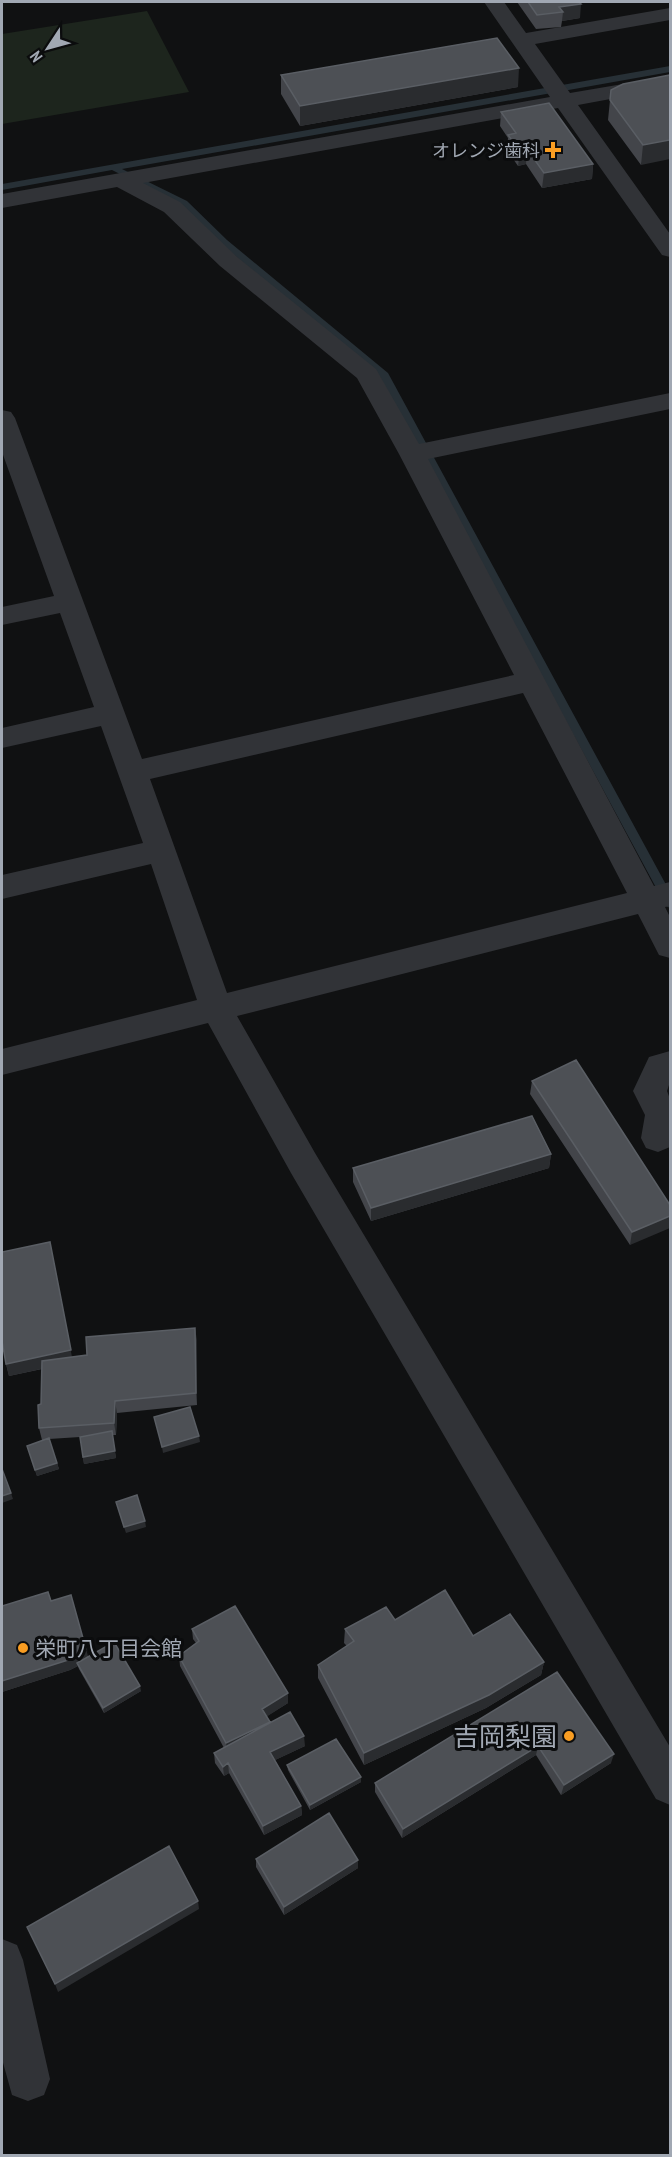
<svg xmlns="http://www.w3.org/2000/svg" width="672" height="2157" font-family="'PT Sans Narrow','Noto Sans JP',sans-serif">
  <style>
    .green { fill: #1d251d }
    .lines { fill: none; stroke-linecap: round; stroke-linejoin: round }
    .stream { fill: #273036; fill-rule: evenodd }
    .minor { fill: #313337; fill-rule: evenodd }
    .wall { fill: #43454a }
    .shaded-wall { fill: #2a2c2f }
    .building { fill: #4d5055; stroke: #5a5e64; stroke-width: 1.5 }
    .poi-dot { fill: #f99d22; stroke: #0b0c0d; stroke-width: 2 }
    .labels { text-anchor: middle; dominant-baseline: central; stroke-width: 6; stroke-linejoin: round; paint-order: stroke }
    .far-poi-label { font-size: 18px; fill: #a1a8b3; stroke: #0b0c0d; text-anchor: end }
    .poi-label { font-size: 21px; fill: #a1a8b3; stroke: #0b0c0d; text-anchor: start }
    .near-poi-label { font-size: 26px; fill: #a1a8b3; stroke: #0b0c0d; text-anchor: end }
  </style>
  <rect width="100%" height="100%" fill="#101112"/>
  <path class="green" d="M147,11L189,92L2,124V34Z"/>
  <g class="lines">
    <path class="stream" d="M670,66V72L122,169L187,201L227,240L388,373L670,892V908L666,906L380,377L221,244L181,205L112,170L2,190V184Z"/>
    <path class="minor" d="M484,2H504L526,33L670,8V20L535,44L570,93L670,76V88L578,105L670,234V257L662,255L558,108L143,183L180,202L236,256L376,369L419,444L670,393V409L428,459L654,886L670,882V906L665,907L670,917V958L659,955L638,914L237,1016L315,1153L670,1747V1805L656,1799L291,1173L208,1023L2,1075V1049L197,1000L151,864L2,899V875L143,843L101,726L2,748V728L94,707L60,613L2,625V607L54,596L2,452V410L11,412L15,418L142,759L514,675L399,454L357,378L220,266L164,212L117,187L2,208V194L550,97ZM523,693L627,893L227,993L150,779Z
      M670,1051V1082L667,1091L670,1099V1147L658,1152L646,1148L641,1138L645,1115L633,1091L649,1057Z
      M2,1939L17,1945L23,1960L50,2079L44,2095L28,2101L12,2095L2,2059Z"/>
  </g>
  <path class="wall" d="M517,2H579L580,18L562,21L561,27L536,29Z
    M281,75L518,87L300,126L281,94Z
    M670,75L641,165L608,120L611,90Z
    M501,112L593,164L592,179L542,188L526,164L518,166L507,150L508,138L500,126Z
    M532,1081L670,1205L630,1245L530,1094Z
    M551,1154L549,1168L371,1221L353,1182V1168Z
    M197,1340V1405L117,1413L116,1435H112L116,1458L84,1464L80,1437L49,1439L59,1469L37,1476L27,1446L45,1440H42L39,1428L41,1404L42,1369L9,1376L6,1364L72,1357Z
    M51,1601L88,1657L141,1691L104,1713L79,1669L78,1666L70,1670L2,1692V1606Z
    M395,1620L473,1636L544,1662L541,1675L486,1708L364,1765L318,1678V1665L347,1646L344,1643L345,1629Z
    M192,1629L288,1703L267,1716L270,1723L305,1746L275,1760L301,1806L302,1815L264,1835L229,1773L224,1776L215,1763L214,1753L224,1748L180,1666L179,1656L196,1643L193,1639Z
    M557,1672L611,1763L561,1795L536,1755L402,1838L375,1792V1783Z
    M287,1765L361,1777V1782L310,1810L288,1770Z
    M256,1859L358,1868L284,1915L256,1867Z"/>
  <path class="shaded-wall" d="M581,4L580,18L562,21L563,12L559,7Z
    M519,68L518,87L300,126V106Z
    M670,140V159L641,165L643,145Z
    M527,149L526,164L518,166L520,151Z
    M593,164L592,179L542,188L544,173Z
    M551,1154L549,1168L371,1221V1208Z
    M670,1216V1228L630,1245L632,1232Z
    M52,1255L73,1362L9,1376L6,1364Z
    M195,1328L197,1340V1405L196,1393Z
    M115,1401L117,1413L116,1435L114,1423Z
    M112,1431L116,1458L84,1464L83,1457Z
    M199,1436L200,1442L163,1453L162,1447Z
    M57,1463L59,1469L37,1476L35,1470Z
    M11,1493L13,1499L2,1503V1496Z
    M145,1521L146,1527L126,1533L124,1527Z
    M86,1649L89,1660L77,1663L78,1666L70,1670L2,1692V1681Z
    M544,1662L541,1675L486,1708L364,1765V1753Z
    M140,1686L141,1691L104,1713L103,1708Z
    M288,1693V1703L263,1719L262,1709Z
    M270,1722L271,1732L227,1753L226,1743Z
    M304,1736L305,1746L271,1762L270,1752Z
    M538,1746L536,1755L402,1838L403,1829Z
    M614,1754L611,1763L561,1795L564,1785Z
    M228,1763L229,1773L224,1776L223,1767Z
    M361,1777V1782L310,1810V1805Z
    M301,1806L302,1815L264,1835L263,1826Z
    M358,1860V1868L284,1915V1907Z
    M198,1901L199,1909L58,1992L55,1984Z"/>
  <path class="building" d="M528,2H579L581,4L559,7L563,12L537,15Z
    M497,38L519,68L300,106L281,75Z
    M670,75V140L643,145L610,100L611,90L623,84Z
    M549,103L593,164L544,173L527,149L520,151L508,135L516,133L501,112Z
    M576,1060L670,1205V1216L632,1232L532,1081Z
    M532,1116L551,1154L371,1208L353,1168Z
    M50,1242L71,1350L6,1364L2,1341V1252Z
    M195,1328L196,1393L115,1401L114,1423L39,1428L38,1405L41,1404L42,1361L87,1355L86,1337Z
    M190,1407L199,1436L162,1447L154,1417Z
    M112,1431L115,1451L83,1457L80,1437Z
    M49,1438L57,1463L35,1470L27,1446Z
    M2,1469L11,1493L2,1496Z
    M137,1495L145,1521L124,1527L116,1502Z
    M445,1590L473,1636L510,1614L544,1662L489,1695L364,1753L318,1665L354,1641L345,1629L386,1607L395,1620Z
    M48,1592L51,1601L71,1595L86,1649L68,1660L2,1681V1606Z
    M235,1606L288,1693L262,1709L270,1722L226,1743L179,1656L199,1641L192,1629Z
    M114,1642L140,1686L103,1708L77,1663Z
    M557,1672L614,1754L564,1785L538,1746L403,1829L375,1783Z
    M290,1712L304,1736L270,1752L301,1806L263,1826L228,1763L223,1767L214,1753Z
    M336,1739L361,1777L310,1805L287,1765Z
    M329,1813L358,1860L284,1907L256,1859Z
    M169,1846L198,1901L55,1984L27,1927Z"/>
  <g class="poi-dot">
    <path d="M550 141h6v6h6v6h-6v6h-6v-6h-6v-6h6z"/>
    <circle cx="23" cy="1648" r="6"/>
    <circle cx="569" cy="1736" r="6"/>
  </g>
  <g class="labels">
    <g class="far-poi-label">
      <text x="540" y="150">オレンジ歯科</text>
    </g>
    <g class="poi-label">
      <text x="35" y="1648">栄町八丁目会館</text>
    </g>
    <g class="near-poi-label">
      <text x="557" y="1736">吉岡梨園</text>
    </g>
  </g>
  <rect width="672" height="2157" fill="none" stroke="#a1a8b3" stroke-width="6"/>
  <g transform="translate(48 48) rotate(234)" stroke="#0b0c0d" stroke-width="4.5" paint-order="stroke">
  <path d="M0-4.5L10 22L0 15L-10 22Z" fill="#a1a8b3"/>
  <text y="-9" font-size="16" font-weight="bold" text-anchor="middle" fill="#a1a8b3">N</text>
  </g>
</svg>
